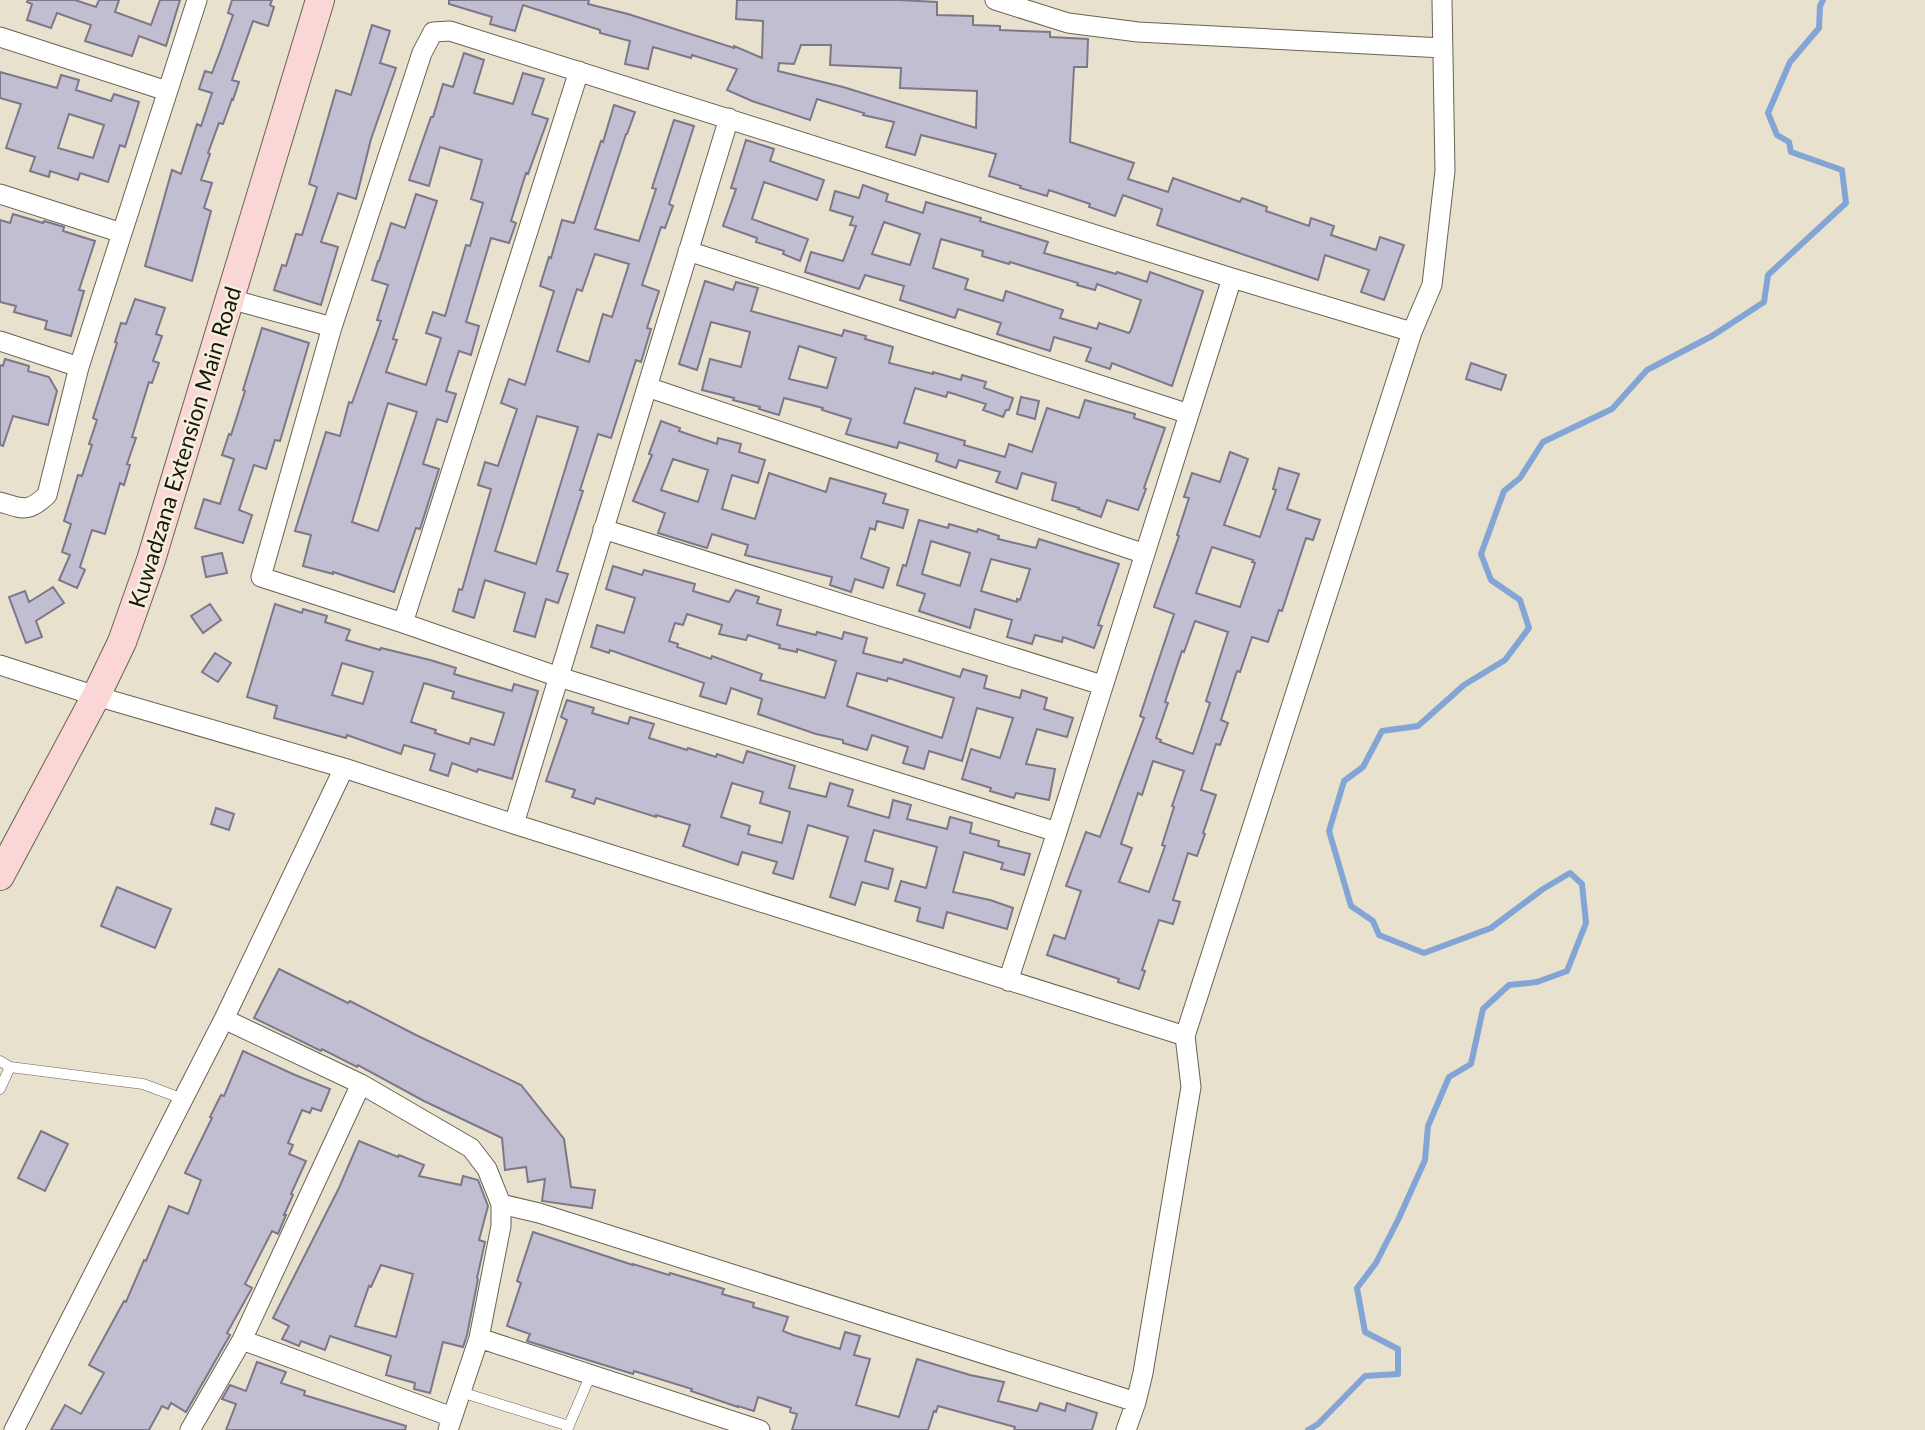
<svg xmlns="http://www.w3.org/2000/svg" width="1925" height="1430" font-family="Lato,sans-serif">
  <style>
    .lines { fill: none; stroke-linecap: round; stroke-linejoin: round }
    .stream { stroke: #82a5d5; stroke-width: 6 }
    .building { fill: #c2bed1; stroke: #7c7789; stroke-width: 2; fill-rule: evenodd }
    .lane-casing { stroke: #696352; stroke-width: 11 }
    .street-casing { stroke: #696352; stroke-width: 21 }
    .secondary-casing { stroke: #696352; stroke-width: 30 }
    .lane { stroke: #fff; stroke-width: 10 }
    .street { stroke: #fff; stroke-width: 19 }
    .secondary { stroke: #fad7d6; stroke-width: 28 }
    .labels { text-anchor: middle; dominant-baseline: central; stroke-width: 5; stroke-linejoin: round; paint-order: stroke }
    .street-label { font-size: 23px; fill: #18160f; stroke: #f5efdb }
  </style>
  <rect width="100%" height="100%" fill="#e8e1ce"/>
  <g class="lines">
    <path class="stream" d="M1308,1430L1318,1424L1365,1376L1398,1374V1349L1365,1332L1357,1288L1376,1263L1399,1218L1425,1160L1428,1126L1449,1077L1471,1064L1483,1009L1509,985L1537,982L1567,971L1586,923L1582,884L1570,873L1543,889L1491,928L1424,953L1379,935L1373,921L1351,906L1329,831L1344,781L1363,767L1382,731L1418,726L1464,685L1505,660L1529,628L1520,600L1491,580L1481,554L1504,491L1520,478L1543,442L1612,409L1647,370L1712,336L1764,302L1768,275L1846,203L1842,170L1791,152L1789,142L1777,135L1768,113L1790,62L1819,28L1820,6L1823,0"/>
  </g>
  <path class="building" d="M28,0H75L96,7L99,0H119L115,12L151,25L160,0H180L166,46L139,36L132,56L85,41L91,25L57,13L51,28L27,20L32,4L27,2Z
    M232,0H272L270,5L274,7L268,26L253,21L232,80L239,82L233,100L232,99L223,124L219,123L208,153L210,154L201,180L212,183L204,208L211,211L192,281L145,266L172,170L181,174L197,124L201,126L212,93L199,89L205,71L212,73L221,49L233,15L228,13Z
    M449,0H589L588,4L628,14L734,48V46L762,58L763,21L736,19L737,0H899L937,2V15L973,16V25L1000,26V30L1050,32V37L1088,39L1087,67H1074L1070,142L1134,163L1128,179L1168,192L1173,178L1240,202L1242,198L1267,207L1266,211L1309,226L1311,218L1334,226L1331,235L1376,250L1380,237L1404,245L1384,300L1361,292L1369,270L1325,255L1318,280L1157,225L1162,209L1123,195L1115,216L1089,207L1090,204L1049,190L1047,196L1020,188L1021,186L989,176L996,154L921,135L915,155L886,147L894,122L863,115L864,113L817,99L810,120L752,101L727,90L737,69L692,55L691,58L653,47L648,69L625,64L630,41L600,33V30L523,5L515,31L490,24L492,17L449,4ZM801,45H831L830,65L901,68L900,88L977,91L976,128L843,87L778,71L779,63L794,64Z
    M372,25L390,31L380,63L396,68L371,139L356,199L338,193L321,242L338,247L321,305L274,290L282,265L286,266L296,234L302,235L317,187L309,184L336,90L351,95Z
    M464,53L484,60L474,93L513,104L523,73L544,79L532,114L548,119L528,174L526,173L511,221L516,223L509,243L491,238L466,322L479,326L471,355L459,351L446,391L456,394L447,422L437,419L423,464L439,469L420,529L416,528L394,592L333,572V574L303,566L311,535L295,531L326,432L340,436L349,402L352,403L381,321L377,320L388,285L372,280L378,261H379L391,223L405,228L416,194L437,201L393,339L397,340L386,372L426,385L441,338L426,333L433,312L445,316L466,245L470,246L483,203L471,199L482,160L440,147L429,186L409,180L431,117H433L443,84L453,87ZM388,403L417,412L378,531L352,522Z
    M0,72L57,88L61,75L79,80L76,90L111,101L114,94L139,102L125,147L120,145L108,182L80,173L78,180L50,171L49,177L30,171L35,157L6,148L21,104L0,98ZM69,114L104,125L93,158L58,148Z
    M614,105L635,112L627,134H626L595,229L635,240L639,241L656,189L652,188L674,120L694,126L669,204L673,206L665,228L661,227L642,285L659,291L647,328L651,329L641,362L636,360L611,438L598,434L580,490L583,491L557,571L568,574L558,603L546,599L535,637L514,631L525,593L485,580L474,618L453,611L459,589L462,590L491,489L478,485L485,462L498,466L517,409L501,403L509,379L525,385L554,291L540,286L549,257L551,258L562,220L574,223L601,141L603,142ZM595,254L629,264L612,317L603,314L589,362L557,351L577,289L582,291ZM537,416L578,427L536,564L495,551Z
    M746,140L774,149L770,161L824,180L817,200L764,182L752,219L808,239L800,261L783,254L784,251L756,242L757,238L723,226L736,189L731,188Z
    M863,185L888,194L886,201L923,213L926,202L981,218L980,221L1048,242L1044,253L1116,274L1117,272L1147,282L1150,272L1203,291L1172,386L1112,363L1110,369L1086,361L1091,348L1054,337L1050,351L997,334L1001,323L958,309L955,318L900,300L904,286L865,275L859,289L805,272L811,252L843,261L856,226L850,225L853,217L830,210L835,191L859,198ZM884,222L920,234L910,265L872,254ZM941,239L983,251L982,256L1009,264L1010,262L1078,283L1077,285L1095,290L1097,284L1141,300L1131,330L1129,333L1099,323L1097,329L1060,318L1063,310L1006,291L1003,301L965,289L968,279L933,268Z
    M13,214L43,223L44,221L64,227L63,231L95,241L79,290L84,291L71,336L45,329L47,321L14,312L16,306L0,302V220L10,223Z
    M705,281L733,290L736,282L758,288L751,311L842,336L844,330L866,336L865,339L893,347L889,363L933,374V372L961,380L962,375L986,382L984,388L1013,398L1009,410H1006L1003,417L983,410L986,404L948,392L946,397L915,388L904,423L965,441L964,445L1005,457L1009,444L1032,452L1047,408L1079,418L1085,400L1135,414L1134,418L1165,428L1144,488L1146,489L1138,510L1107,500L1101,517L1078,509L1079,508L1052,500L1056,483L1022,473L1017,489L996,482L1000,472L959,460L956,468L936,461L938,454L899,442L897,448L846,434L851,419L822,410L823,408L784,398L779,415L759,409L760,407L733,400L734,398L702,390L710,359L741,367L750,332L711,322L697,370L679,364ZM799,346L836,358L827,388L789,379Z
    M135,299L165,308L156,334L162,336L153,361L159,363L152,383L149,382L132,437L136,438L127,464L130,465L124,485L120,483L105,534L92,530L80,567L85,570L77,588L59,580L70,555L62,552L71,524L64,521L78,475L82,476L92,445L89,444L97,420L93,418L117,343L115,342L121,323L126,324Z
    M262,328L309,343L280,441L275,440L266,469L254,465L239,510L252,515L243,543L195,528L204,499L220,504L234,459L222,455L229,434L231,435L245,391L243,390Z
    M5,359L29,366L28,371L49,377L57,391L48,425L13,416L3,446L0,445V365L3,366Z
    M1471,363L1506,375L1501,390L1466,379Z
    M1021,397L1039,401L1035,419L1017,414Z
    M661,421L680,428L679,431L717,444L718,438L741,444L739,452L765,460L758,483L732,475L722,509L755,519L769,473L826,492L830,478L886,494L883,503L908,510L903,528L877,521L875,530L870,528L861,558L889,568L883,588L855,579L851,592L830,585L832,577L745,555L748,545L712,534L707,548L658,533L665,513L633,501L652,455L649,454ZM673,459L708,470L698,502L661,490Z
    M1230,452L1248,459L1224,525L1260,537L1276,490L1273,489L1279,468L1299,474L1287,509L1320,520L1313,540L1306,538L1282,611L1279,610L1268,642L1252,637L1240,672L1237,671L1221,720L1228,723L1220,745L1216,744L1201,790L1216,795L1203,833L1205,834L1197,856L1188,853L1173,900L1180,902L1173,924L1159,920L1142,970L1145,971L1139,989L1118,982L1119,979L1047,955L1054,935L1065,939L1081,891L1066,886L1086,832L1100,837L1144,718L1140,716L1174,614L1154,607L1179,536L1177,535L1189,498L1184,497L1192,473L1220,482ZM1212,547L1253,560L1252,562L1255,563L1240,607L1196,593ZM1195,621L1228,632L1206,701L1210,703L1193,754L1160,742L1161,740L1156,738L1168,703L1165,702L1182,651L1184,652ZM1153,761L1184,771L1172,806L1174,807L1162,845L1165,846L1149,892L1119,882L1132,848L1121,844L1138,793L1142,795Z
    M919,520L948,528L949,524L977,532L978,529L999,536L998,539L1036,548L1039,539L1119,564L1098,625L1102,626L1094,648L1063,637L1062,642L1035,635L1032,644L1007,637L1012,620L975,609L970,628L919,611L925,594L897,585L903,565L906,566ZM931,541L970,553L960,586L922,574ZM991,559L1030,569L1020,600L1017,599V602L981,591Z
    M222,553L227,573L206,577L202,557Z
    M613,566L642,575L644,570L695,584L693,591L729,602L736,590L759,597L757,603L781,610L777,625L816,635L817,632L842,639L844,632L867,638L863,653L902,663L904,659L960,677L963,669L987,676L984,688L1020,698L1022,690L1047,698L1044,709L1073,718L1067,737L1037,729L1026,764L1055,769L1049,800L1016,793L1014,798L990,791L991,788L962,779L971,749L1000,758L1013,718L977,708L962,761L929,751L924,769L903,763L908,747L872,735L867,750L843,743V740L816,734L758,714L762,699L731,688L726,704L700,696L704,683L610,650L609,653L591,647L597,625L624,633L635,598L606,589ZM687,614L722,625L719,634L746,640L748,635L780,645L779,648L797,652V649L836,661L825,698L760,680L762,674L712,656L711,659L677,647L678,644L669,641L675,623L683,625ZM857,673L887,681L888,678L954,698L942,738L847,706Z
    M53,587L64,603L36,621L42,637L26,643L9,597L25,591L29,602Z
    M210,604L221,620L203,633L191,616Z
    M275,604L302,613L303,609L327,616L325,622L350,630L346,640L380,650L381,648L430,660L456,668L454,674L512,691L514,684L538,691L512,779L478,769L477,772L452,763L448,776L430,770L435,754L404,745L401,754L347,735L346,738L274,718L277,706L247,697ZM342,663L373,672L363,704L332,695ZM424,683L454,692L452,698L504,713L494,745L471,738L469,744L435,733L436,730L411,722Z
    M215,653L231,663L218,682L202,672Z
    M567,700L594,708L592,713L628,724L630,717L654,724L649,738L687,750L688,748L716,757L717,754L743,763L747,751L795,766L789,788L826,797L830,783L853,790L848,806L889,818L893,800L911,805L907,819L947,829L950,817L972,823L970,833L999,841L998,846L1030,854L1024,875L1001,869L1003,863L964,852L953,892L990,900L1013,908L1007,929L947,912L943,928L917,921L920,908L895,901L901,881L926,888L937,847L915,841L874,830L865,861L893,869L888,889L862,882L855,905L830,897L848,837L808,825L793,879L773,873L777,862L742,852L738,865L683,846L690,825L656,815V817L596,798L594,804L572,797L575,790L546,781L567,720L561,717ZM732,783L763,792L760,803L790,812L782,843L748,834L750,826L721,817Z
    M216,808L234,814L229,830L211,824Z
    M117,887L171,909L155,948L101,926Z
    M279,969L348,1003L350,1001L416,1035L521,1085L564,1139L571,1187L595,1190L592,1208L542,1201L545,1179L528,1182L526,1167L505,1170L502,1138L424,1101L358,1065L357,1067L322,1049L321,1051L254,1018Z
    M243,1051L295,1075L330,1089L321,1111L312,1108L310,1113L302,1110L288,1143L293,1145L289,1154L306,1161L291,1194L293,1195L284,1215H286L278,1234L272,1231L245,1284L252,1288L227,1333L230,1335L186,1412L171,1403L168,1409L162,1406L149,1430H51L65,1405L81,1414L104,1373L89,1365L124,1301L126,1302L144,1260L146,1261L169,1206L188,1214L201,1180L185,1173L212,1118L210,1117L221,1095L224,1096Z
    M41,1131L68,1144L45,1191L18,1178Z
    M359,1141L398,1157L399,1155L424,1165L419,1176L461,1185L463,1176L478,1180L488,1206L479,1240L485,1242L477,1278L478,1279L467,1335L463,1347L443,1342L430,1393L414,1389L415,1383L386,1375L391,1356L330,1336L325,1350L301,1341L299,1346L282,1339L289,1326L273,1318L339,1188ZM381,1265L413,1274L396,1337L355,1326L369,1286L371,1287Z
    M533,1232L633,1265V1264L669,1275L670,1273L724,1289L722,1294L754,1303L753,1307L788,1317L783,1331L793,1335L840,1349L845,1332L860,1336L854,1355L870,1359L856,1405L899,1417L917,1359L970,1375L1004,1382L998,1401L1037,1411L1040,1403L1065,1411L1067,1403L1097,1413L1092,1430H1014L1015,1427L938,1406L936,1412L934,1411L928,1430H792L797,1414L790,1412L791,1408L758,1397L754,1411L738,1406V1407L691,1391L692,1389L634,1371L633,1374L527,1341L530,1334L507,1326L521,1283L517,1281Z
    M257,1362L286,1372L281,1383L305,1391L304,1395L406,1426L405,1430H226L236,1404L222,1399L230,1385L246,1391Z"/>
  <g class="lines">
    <g class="lane-casing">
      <path id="lane" d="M0,1061L10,1067L0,1089
        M10,1067L143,1084L183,1099
        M461,1392L569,1426
        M567,1430L591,1374"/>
    </g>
    <g class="street-casing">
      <path id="street" d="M995,0L1068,23L1138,32L1443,48
        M0,37L167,91
        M0,194L122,233L197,0
        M688,251L1189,414
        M230,299L332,327
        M1412,332L1432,285L1445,171L1442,0
        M0,341L79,367
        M647,387L1145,554
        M0,502C23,509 28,513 47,495L79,367L122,233
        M603,529L1102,685
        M403,623L579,71
        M0,665L96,696L344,768L514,824L1185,1036L1412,332L1232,278L450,31L433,32L422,53L332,327L261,577L403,623L559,677L1057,832L1232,278
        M514,824L729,118
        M1008,981L1057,832
        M224,1019L361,1084L471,1148L487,1169L501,1204V1226L479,1338L448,1430
        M501,1204L539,1213L1136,1402
        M479,1338L760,1430
        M242,1340L452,1417
        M14,1430L224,1019L344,768
        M190,1430L242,1340L361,1084
        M1126,1430L1136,1402L1143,1373L1191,1087L1185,1036"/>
    </g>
    <g class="secondary-casing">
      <path id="secondary" d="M0,876L96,696L122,642L151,560L320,0"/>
    </g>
    <use href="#lane" class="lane"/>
    <use href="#street" class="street"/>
    <use href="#secondary" class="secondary"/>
  </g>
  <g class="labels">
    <g class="street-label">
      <text transform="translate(184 447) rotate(-73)">Kuwadzana Extension Main Road</text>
    </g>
  </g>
</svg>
